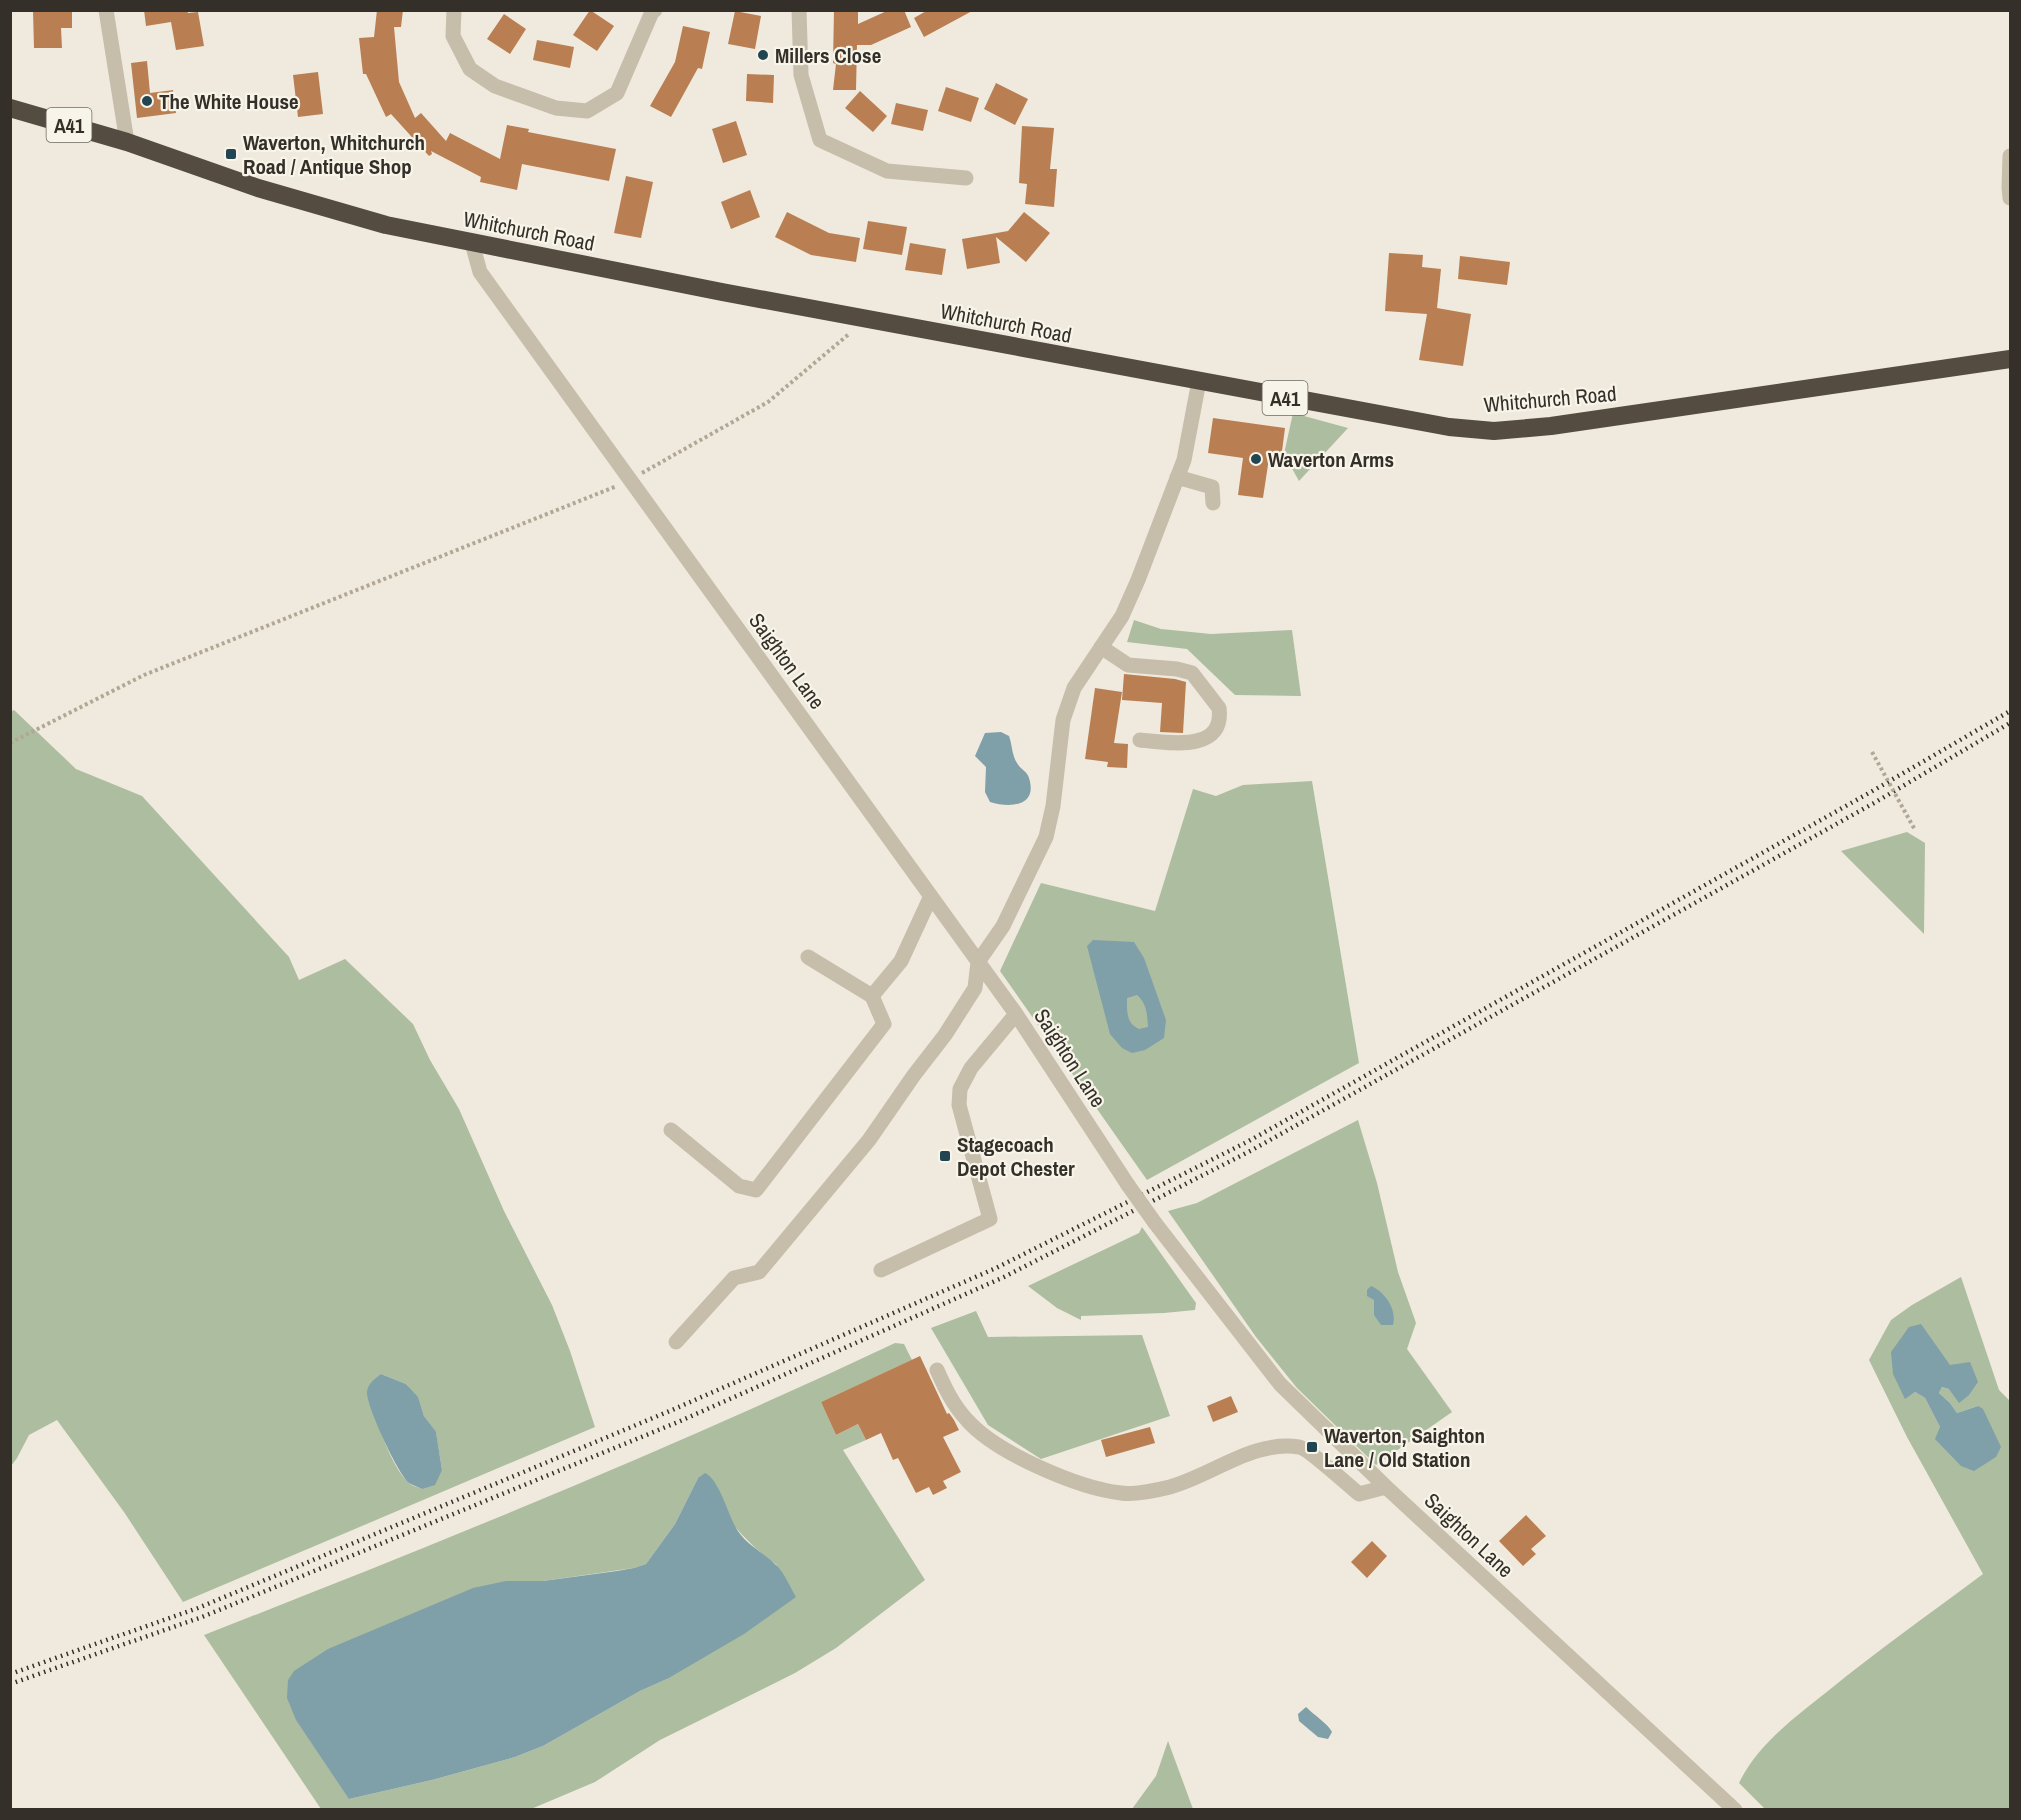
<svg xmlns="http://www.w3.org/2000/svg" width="2021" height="1820" font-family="'Archivo Narrow',sans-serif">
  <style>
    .green { fill: #adbd9f; fill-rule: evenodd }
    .water { fill: #7f9fa9; fill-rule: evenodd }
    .building { fill: #b97f52 }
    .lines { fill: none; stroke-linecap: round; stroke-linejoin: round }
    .path { stroke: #b2a795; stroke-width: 4; stroke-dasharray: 3 3; stroke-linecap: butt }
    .minor { stroke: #c6bdaa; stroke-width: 15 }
    .highway { stroke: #544b41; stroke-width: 18 }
    .rail { stroke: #352f29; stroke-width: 4.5; stroke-dasharray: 1.5 4.5; stroke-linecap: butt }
    .path-bridge { stroke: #b2a795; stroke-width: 4; stroke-dasharray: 3 3; stroke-linecap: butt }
    .minor-bridge { stroke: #c6bdaa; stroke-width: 15 }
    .poi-dot { fill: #234552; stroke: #f7f4e9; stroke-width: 2 }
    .labels { text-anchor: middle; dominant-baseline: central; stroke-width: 4.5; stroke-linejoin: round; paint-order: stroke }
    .shield { fill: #f7f4e9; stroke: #6f6a63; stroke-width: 1.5 }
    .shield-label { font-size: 20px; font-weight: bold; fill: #352f29 }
    .poi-label { font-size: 21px; font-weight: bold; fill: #352f29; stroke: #f7f4e9; text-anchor: start }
    .street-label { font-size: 21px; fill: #352f29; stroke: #f7f4e9 }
  </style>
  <rect width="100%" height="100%" fill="#efeadd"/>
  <path class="green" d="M1293,413L1348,428L1299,481L1284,454Z
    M1134,620L1161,629L1211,634L1292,630L1301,696L1235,695L1187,649L1127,642Z
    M14,710L76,769L142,796L289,957L299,980L345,959L413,1024L430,1060L459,1109L504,1211L552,1305L570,1351L595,1427L183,1602L124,1512L57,1420L29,1435L17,1458L11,1466L10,712ZM381,1374L406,1384L418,1398L424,1416L436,1433L442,1470L422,1489C418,1487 412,1486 409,1483C391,1468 375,1416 367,1393Z
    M1312,781L1359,1063L1147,1180L1000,971L1041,883L1155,911L1193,789L1216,796L1243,785Z
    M1907,832L1925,843L1924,934L1841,851Z
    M1358,1120L1377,1183L1398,1272L1416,1323L1407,1349L1452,1412L1376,1465L1297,1388L1256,1337L1168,1211L1197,1203Z
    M1142,1227L1196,1303L1195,1310L1164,1313L1081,1316V1320L1057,1308L1028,1286L1139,1233Z
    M1961,1277L1999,1390L2010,1401V1809H1765L1739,1783C1758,1744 1794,1718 1828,1691C1878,1650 1931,1613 1983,1574L1907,1437L1869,1360L1891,1320L1912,1305ZM1950,1366L1949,1389L1942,1387L1939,1393L1950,1403L1957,1413L1978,1406L1940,1427L1925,1398L1915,1392L1905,1398Z
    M976,1311L988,1337L1142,1335L1170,1416L1041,1459L988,1425L931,1328Z
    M895,1343L904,1344L912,1360L821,1402L836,1435L858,1424L866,1440L843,1450L925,1580L836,1648L795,1673L660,1740L595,1782L531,1809H321L204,1635C437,1544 668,1450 895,1343ZM698,1478C724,1513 741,1540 777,1565L667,1679L640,1691L543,1746L515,1757L432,1780L349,1799L506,1581H543L634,1568L646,1564L675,1524Z
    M1168,1741L1193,1809H1132L1156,1776Z"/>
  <path class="water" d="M1001,732L1009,736C1012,744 1012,756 1017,763C1020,769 1027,771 1029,778C1038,807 1010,808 990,802L985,792L986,767L975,756L985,733Z
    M1093,940L1134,942L1144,958L1166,1020L1164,1038L1145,1050L1132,1053L1122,1048L1110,1034L1087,946ZM1137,995C1147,1004 1147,1013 1148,1027L1139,1029C1126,1023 1127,1012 1127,998Z
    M1371,1286C1385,1292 1397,1309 1393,1325H1381L1374,1315V1300L1367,1296V1290Z
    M1921,1324L1950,1365L1970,1362L1978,1382L1969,1395L1959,1403L1949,1389L1942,1387L1939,1393L1950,1403L1957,1413L1978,1406L1983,1409L2001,1447L1996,1457L1974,1471L1961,1466L1935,1439L1940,1427L1925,1398L1915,1392L1905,1399L1893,1374L1891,1352L1909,1327Z
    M381,1374L406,1384L418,1397L424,1416L436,1432L442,1470L435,1485L422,1489C418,1487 412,1485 409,1483C398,1474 366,1405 367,1392C368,1383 375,1379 381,1374Z
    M705,1473C718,1478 728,1513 735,1526C744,1544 762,1551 776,1565C784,1572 790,1587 796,1597L744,1634L667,1679L640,1691L543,1746L515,1757L432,1780L349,1799L296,1720L287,1698L288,1680L294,1671L328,1649L473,1588L506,1581H543L617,1571L634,1568L646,1564L675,1524L698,1478Z
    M1306,1707C1314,1715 1328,1724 1332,1732L1328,1739L1318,1737L1299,1721L1298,1714Z"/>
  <path class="building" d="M144,10H187L188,13L198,12L204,46L176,50L171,22L146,26Z
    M377,10H403L401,27H394L399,82L415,118L421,113L446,141L450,133L500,159L507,125L529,129L528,132L616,149L609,181L522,164L517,190L480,182L481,177L431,151L432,154L429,156L391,114L386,117L366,74H363L359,38L374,37Z
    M590,10L614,26L597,51L573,35Z
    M834,10H858V24L889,10H904L911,27L871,45H857L856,90H833L836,64L833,63Z
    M928,10H974L924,37L914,18Z
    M33,11H72V28H61L62,48H34Z
    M735,11L761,16L755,49L728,44Z
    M504,14L526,29L510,54L487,39Z
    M683,26L710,32L702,69L698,68L671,117L650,106L675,62Z
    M537,40L574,47L570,68L533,60Z
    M147,61L150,93L173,90L176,113L137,118L131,63Z
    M318,72L323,114L298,117L293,75Z
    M747,74L774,75L773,103L746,101Z
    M996,83L1028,99L1015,125L984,109Z
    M946,87L979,98L971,122L938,111Z
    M860,91L887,116L873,132L845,108Z
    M896,103L928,110L923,131L891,124Z
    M736,121L747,155L723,163L712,129Z
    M1022,126L1054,128L1050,169H1057L1054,207L1025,204L1027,184L1019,183Z
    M626,176L653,182L641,238L614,233Z
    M750,190L760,217L731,229L721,202Z
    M787,212L829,233L860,238L856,262L811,255L775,237Z
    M1024,212L1050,233L1026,262L996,237L1000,263L967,269L962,239L1008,231Z
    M868,221L907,227L902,255L863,249Z
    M910,243L946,249L942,275L905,270Z
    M1389,253L1423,255L1422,267L1441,269L1437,308L1471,314L1463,366L1419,360L1427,314L1385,311Z
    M1460,256L1510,262L1507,285L1458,279Z
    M1213,418L1285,428L1281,459L1269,458L1263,498L1238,495L1243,458L1208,453Z
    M1124,674L1175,679L1186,682L1183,733L1160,732L1162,703L1122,700Z
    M1095,688L1122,692L1114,743L1128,744L1127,768L1107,767L1108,762L1085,759Z
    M920,1356L947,1414L949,1413L954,1420L959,1430L943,1437L961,1472L943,1481L947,1488L933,1495L929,1487L916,1493L898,1458L893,1460L881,1433L866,1440L858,1424L836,1435L821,1402Z
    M1231,1396L1238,1412L1213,1422L1207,1406Z
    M1150,1427L1155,1443L1106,1457L1101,1440Z
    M1526,1515L1546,1536L1531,1549L1536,1554L1523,1566L1499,1541Z
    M1372,1541L1387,1556L1367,1578L1351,1562Z"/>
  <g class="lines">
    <path class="path" d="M642,473L768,402L849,334
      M10,743L144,675L617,486"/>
    <path class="minor" d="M106,10L127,142
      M454,10L453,36L470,69L495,86L556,108L587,111L617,93L652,12L655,10
      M799,10L801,75L820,140L887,171L966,178
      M2010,156L2009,187L2010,198
      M472,243L480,272L1016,1014L1128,1185
      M1177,477L1212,487L1213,503
      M1101,647L1128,665L1177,669L1192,673L1219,708C1225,754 1166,742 1140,740
      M808,957L872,996L901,961L931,896
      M671,1130L739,1186L756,1190L884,1024L872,996
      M1155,1223L1280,1384L1386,1487L1735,1810
      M881,1270L990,1219L959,1105L960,1089L971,1068L1016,1014
      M676,1342L734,1278L759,1272L869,1140L914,1075L945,1035L975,988L978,962L1003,926L1046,837L1053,806L1063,720L1074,688L1122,616L1138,580L1184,460L1199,381
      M937,1370C945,1388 953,1405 967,1420C996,1453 1078,1488 1121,1493C1133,1495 1158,1490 1170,1487C1213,1475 1253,1440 1299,1447C1308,1448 1349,1486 1359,1494L1386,1487"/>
    <path class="highway" d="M10,108L127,142L258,188L386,225L722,292L1449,427L1494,431L1551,426L2010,359"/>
    <path class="rail" d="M10,1674L198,1608L672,1410L996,1268L1247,1142L1869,793L2010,711
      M10,1684L202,1617L678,1422L1004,1277L1252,1150L1874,803L2010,723"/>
    <path class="path-bridge" d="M1872,752L1915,830"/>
    <path class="minor-bridge" d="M1128,1185L1155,1223"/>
  </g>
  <g class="poi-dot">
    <circle cx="763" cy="55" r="6"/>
    <circle cx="147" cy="101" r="6"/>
    <rect x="225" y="148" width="12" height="12" rx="3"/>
    <circle cx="1256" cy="459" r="6"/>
    <rect x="939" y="1150" width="12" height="12" rx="3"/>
    <rect x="1306" y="1441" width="12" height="12" rx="3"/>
  </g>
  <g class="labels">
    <g class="shield">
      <rect x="46.5" y="108" width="45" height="34" rx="4.5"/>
      <rect x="1262.5" y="381" width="45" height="34" rx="4.5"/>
    </g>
    <g class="shield-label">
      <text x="69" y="125">A41</text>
      <text x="1285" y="398">A41</text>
    </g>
    <g class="poi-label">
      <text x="775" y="55">Millers Close</text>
      <text x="159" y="101">The White House</text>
      <text x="243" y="142">Waverton, Whitchurch<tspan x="243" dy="24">Road / Antique Shop</tspan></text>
      <text x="1268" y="459">Waverton Arms</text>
      <text x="957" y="1144">Stagecoach<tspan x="957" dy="24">Depot Chester</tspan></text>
      <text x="1324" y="1435">Waverton, Saighton<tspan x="1324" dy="24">Lane / Old Station</tspan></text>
    </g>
    <g class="street-label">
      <text transform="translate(529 231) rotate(11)">Whitchurch Road</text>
      <text transform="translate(1006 323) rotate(11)">Whitchurch Road</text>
      <text transform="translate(1550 399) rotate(-5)">Whitchurch Road</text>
      <text transform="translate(787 661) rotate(54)">Saighton Lane</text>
      <text transform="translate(1070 1058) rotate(57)">Saighton Lane</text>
      <text transform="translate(1469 1535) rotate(43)">Saighton Lane</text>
    </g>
  </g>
  <rect width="2021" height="1820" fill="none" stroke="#352f29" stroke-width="24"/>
</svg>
